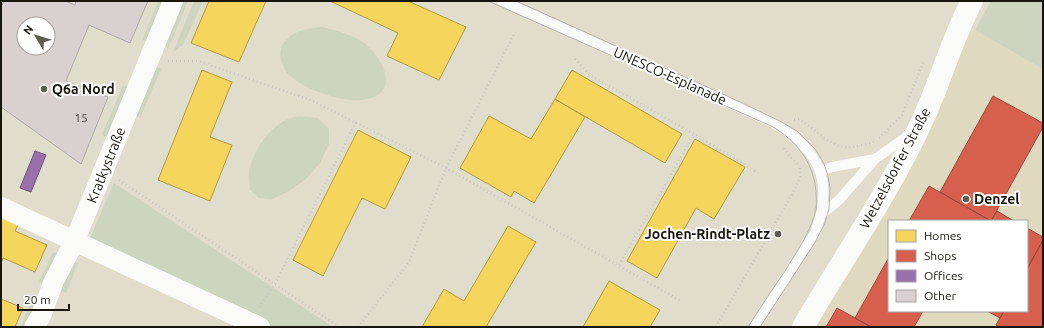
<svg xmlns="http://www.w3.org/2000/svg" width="1044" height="328" font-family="Ubuntu,sans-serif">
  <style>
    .built { fill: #dfdabf; fill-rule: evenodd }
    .green { fill: #cdd4bf }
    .homes { fill: #f6d55c; stroke: #b39c44 }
    .shops { fill: #d6604d; stroke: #9d4a3a }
    .offices { fill: #9970ab; stroke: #72557b }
    .building { fill: #d9d1d0; stroke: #b0aba8; fill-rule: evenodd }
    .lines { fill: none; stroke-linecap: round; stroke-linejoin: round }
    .path { stroke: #cbc9c5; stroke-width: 2.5; stroke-dasharray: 1 3; stroke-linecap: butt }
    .lane { stroke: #fafaf8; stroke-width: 10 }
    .street { stroke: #fafaf8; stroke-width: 20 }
    .secondary { stroke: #fafaf8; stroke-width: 22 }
    .tram { stroke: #b5b4b0; stroke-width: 1 }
    .poi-dot { fill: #5e5c50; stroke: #fff; stroke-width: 1.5 }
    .labels { text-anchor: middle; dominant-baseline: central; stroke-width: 4; stroke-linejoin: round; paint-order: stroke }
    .number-label { font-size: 12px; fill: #48453d }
    .street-label { font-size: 14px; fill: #18160c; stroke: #fff }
    .poi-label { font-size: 14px; font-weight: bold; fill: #18160c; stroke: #fff; text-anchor: start }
  </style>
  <rect width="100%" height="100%" fill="#e0ddcd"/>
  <path class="built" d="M975,30L1043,69V327H813L903,176L959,59L966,41ZM889,221H1027V311H889Z"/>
  <path class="green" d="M158,1H166L150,39L142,41Z
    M182,1H188L168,49L164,44Z
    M194,1H203L183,45L173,52Z
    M991,1H1043V69L975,30Z
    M322,27C337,31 352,34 365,44C386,61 401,96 361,100C341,102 302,89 288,74C285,71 284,66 282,63C275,46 291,32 307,29C312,28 317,28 322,27Z
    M152,65L161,69L140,118L131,115Z
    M123,85L132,89L111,139L102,135Z
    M299,116L318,118L329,129V144L320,163L305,180L287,192L273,199L259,198L250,190C250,185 249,179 249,174C250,155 268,129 284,121C289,118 295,117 299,116Z
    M114,183L333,327H236L83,254Z
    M53,252L59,254L46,285L39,282Z
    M70,260L78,263L66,293L58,290Z
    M30,303H32L35,312L26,327H21Z"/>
  <path class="homes" d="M209,1H266L239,62L191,43Z
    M330,1H408L466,27L439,80L387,56L398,33Z
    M202,70L232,82L210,137L232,145L210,201L158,180Z
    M572,70L682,134L665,163L555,99Z
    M555,99L585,117L534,203L514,191L511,197L460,168L489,116L531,139Z
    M358,130L411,157L385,209L362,198L323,276L293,260Z
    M695,139L745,167L714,219L696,208L657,278L627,261Z
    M1,217L18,225L15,231L47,245L35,272L3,258L1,263Z
    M508,226L536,242L486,327H422L444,289L464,301Z
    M609,281L660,310L650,327H583Z
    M1,299L23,308L15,327H1Z"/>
  <path class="shops" d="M993,96L1043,123V127L991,221L940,192Z
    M929,186L991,221L997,211L1014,221H909Z
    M1027,228L1043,237V240L1027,269Z
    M1043,240V327H999L996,325L1004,311H1027V269Z
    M889,257V311H923L914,327H871L855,318Z
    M837,308L855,318L871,327H826Z
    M987,311H1004L1000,318Z"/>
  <path class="offices" d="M35,151L46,155L31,192L20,188Z"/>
  <path class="building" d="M4,1H65L75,5L76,1H148L130,43L89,25L66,81L108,97L81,164L1,107V7ZM24,24H48V48H24Z"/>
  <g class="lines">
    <path class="path" d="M575,59L591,76L694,134L758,173
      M168,61H198L313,101L446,168L681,301
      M794,120L799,119C831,139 833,157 875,141
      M879,138L902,115L923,63
      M784,148L790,157L799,165
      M119,180L339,327
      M619,265L694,134
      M259,307L275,284L356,122
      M358,327L409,262L446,168L515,32
      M716,327L796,187L800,177V165"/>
    <path class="lane" d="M502,1L772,122C819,149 835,181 815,233L754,327
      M820,171L832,167L875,159
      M821,215L839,200L875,159L905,138L910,133"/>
    <path class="street" d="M1,207L260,327
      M34,327L41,316L53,283L75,240L173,1"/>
    <path class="secondary" d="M803,327C843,258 890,192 923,119C941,80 952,39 972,1"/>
    <path class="tram" d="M488,1L771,126C796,140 813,161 816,191C816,196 817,203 816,209C811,232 797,251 785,271C772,290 760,308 748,327
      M516,1L725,95L780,121L797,131L816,150L824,164L828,176L830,188L829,209L824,225L814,244L760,327"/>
  </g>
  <g class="poi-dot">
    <circle cx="44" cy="89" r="4"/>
    <circle cx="966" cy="199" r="4"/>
    <circle cx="778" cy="234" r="4"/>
  </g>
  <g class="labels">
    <g class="number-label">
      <text x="81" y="117">15</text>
    </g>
    <g class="street-label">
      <text transform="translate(670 76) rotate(24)">UNESCO-Esplanade</text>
      <text transform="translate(106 165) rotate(-68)">Kratkystraße</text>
      <text transform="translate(895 168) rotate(-62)">Wetzelsdorfer Straße</text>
    </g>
    <g class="poi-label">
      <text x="52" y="89">Q6a Nord</text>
      <text x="974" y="199">Denzel</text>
      <text x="770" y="234" text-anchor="end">Jochen-Rindt-Platz</text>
    </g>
  </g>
  <rect width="1044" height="328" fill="none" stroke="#18160c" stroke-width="4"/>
  <rect x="888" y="220" width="140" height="92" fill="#ffffff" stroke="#a3a29e"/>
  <rect x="896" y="230" width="20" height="12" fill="#f6d55c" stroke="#a3a29e"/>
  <text x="924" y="240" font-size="12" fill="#18160c">Homes</text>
  <rect x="896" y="250" width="20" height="12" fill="#d6604d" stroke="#a3a29e"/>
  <text x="924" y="260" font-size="12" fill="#18160c">Shops</text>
  <rect x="896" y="270" width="20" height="12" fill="#9970ab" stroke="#a3a29e"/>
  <text x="924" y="280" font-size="12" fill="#18160c">Offices</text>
  <rect x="896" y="290" width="20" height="12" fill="#d9d1d0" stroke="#a3a29e"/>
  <text x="924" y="300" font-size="12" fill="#18160c">Other</text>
  <g transform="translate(36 36) rotate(308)"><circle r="19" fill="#ffffff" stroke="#a3a29e"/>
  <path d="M0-3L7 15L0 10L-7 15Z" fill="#5e5c50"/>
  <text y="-6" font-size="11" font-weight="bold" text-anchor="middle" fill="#18160c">N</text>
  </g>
  <path d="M18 304v6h51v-6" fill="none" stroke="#18160c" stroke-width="2"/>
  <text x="24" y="304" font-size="12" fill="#18160c" stroke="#ffffff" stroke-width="3" paint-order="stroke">20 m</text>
</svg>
